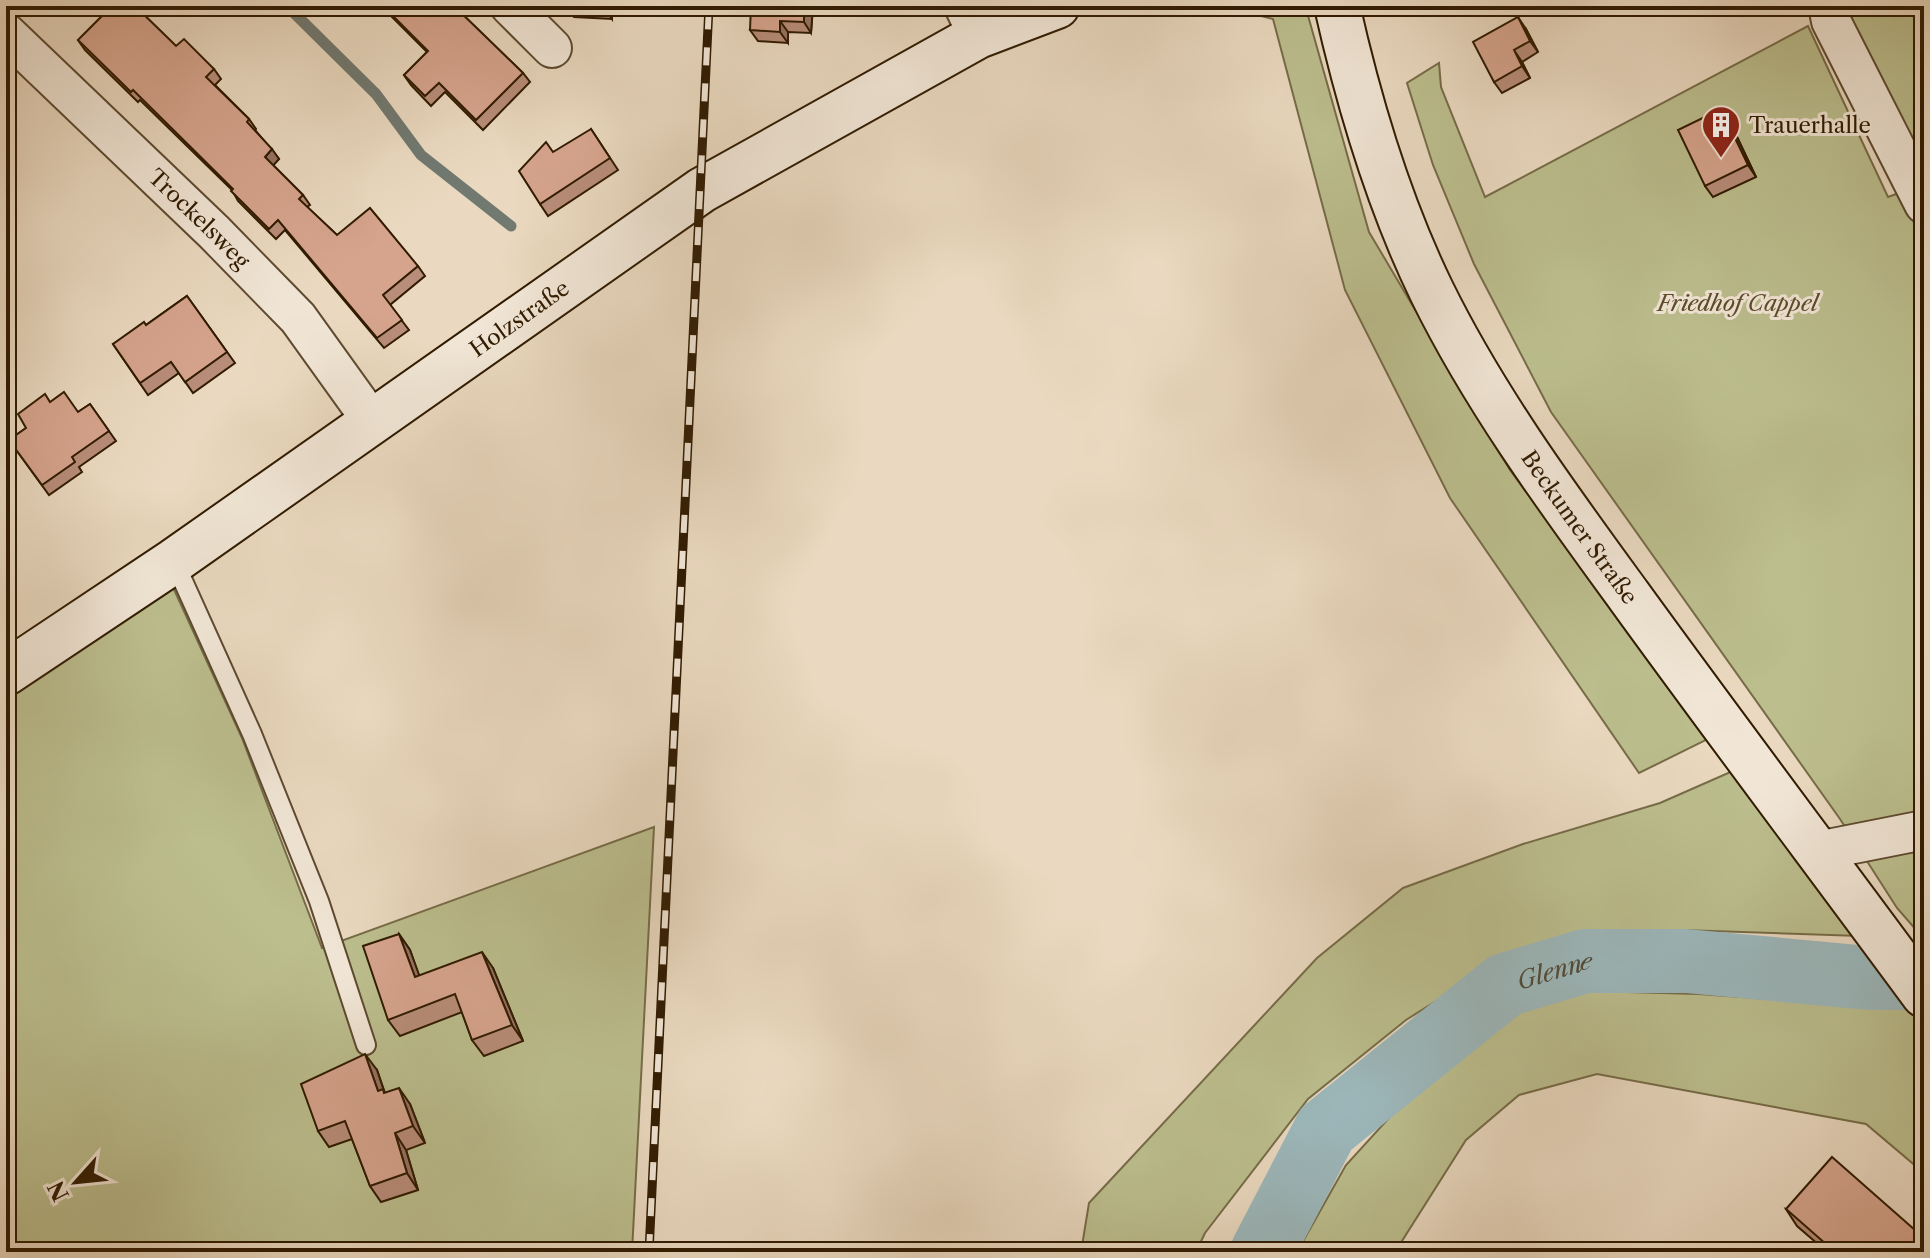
<svg xmlns="http://www.w3.org/2000/svg" width="1930" height="1258" font-family="'Libre Caslon Text',serif">
  <style>
    .green { fill: #bcbe8e; stroke: #766c48; stroke-width: 2 }
    .lines { fill: none; stroke-linecap: round; stroke-linejoin: round }
    .stream { stroke: #717971; stroke-width: 11 }
    .river { stroke: #9cb8bc; stroke-width: 64 }
    .lane-casing { stroke: #5e4a31; stroke-width: 22 }
    .street-casing { stroke: #5e4a31; stroke-width: 42 }
    .secondary-casing { stroke: #301b01; stroke-width: 48 }
    .lane { stroke: #f1e6d6; stroke-width: 18 }
    .street { stroke: #f1e6d6; stroke-width: 38 }
    .secondary { stroke: #f1e6d6; stroke-width: 44 }
    .rail-casing { stroke: #301b01; stroke-width: 9 }
    .rail { stroke: #f1e6d6; stroke-width: 6; stroke-dasharray: 18; stroke-linecap: butt }
    .wall { fill: #b88d79; stroke: #301b01; stroke-width: 2 }
    .shaded-wall { fill: #967363; stroke: #301b01; stroke-width: 2 }
    .building { fill: #d6a48d; stroke: #301b01; stroke-width: 2 }
    .labels { text-anchor: middle; dominant-baseline: central; stroke-width: 6; stroke-linejoin: round; paint-order: stroke }
    .poi-label { font-size: 22px; fill: #301b01; stroke: #f1e6d6; text-anchor: start }
    .street-label { font-size: 22px; fill: #301b01; stroke: #f1e6d6 }
    .park-label { font-size: 22px; font-style: italic; fill: #5a4c2b; stroke: #f1e6d6 }
    .water-label { font-size: 24px; font-style: italic; fill: #504a39; stroke: #f1e6d6 }
  </style>
  <rect width="100%" height="100%" fill="#ead9c0"/>
  <filter id="stains"><feTurbulence type="fractalNoise" baseFrequency=".0025" numOctaves="4"/><feColorMatrix values="0 0 0 0 .2 0 0 0 0 .09 0 0 0 0 .02 0 0 0 .5 -.17"/></filter>
  <radialGradient id="worn" r=".72"><stop offset=".6" stop-color="#630" stop-opacity="0"/><stop offset="1" stop-color="#630" stop-opacity=".3"/></radialGradient>
  <path class="green" d="M1221,6H1300L1307,12L1369,232L1510,470L1710,738L1639,773L1450,498L1345,290L1273,19Z
    M1848,6H1924V163L1852,19Z
    M1808,26L1888,197L1899,193L1924,242V939L1897,908L1840,819L1551,412L1474,264L1433,165L1407,83L1439,63L1441,87L1485,197Z
    M172,585L242,738L322,948L654,827L632,1252H6V694Z
    M1735,770L1859,936L1682,930L1582,939L1498,962L1406,1020L1308,1099L1205,1233L1196,1252H1081L1089,1203L1317,958L1403,888L1523,844L1660,803Z
    M1590,991L1699,994L1913,1009L1924,1024V1173L1866,1124L1597,1074L1519,1095L1466,1140L1395,1252H1297L1346,1165L1440,1062L1520,1008Z"/>
  <g class="lines">
    <path class="stream" d="M287,6L376,94L421,155L511,226"/>
    <path class="river" id="s1" d="M1262,1252L1326,1129L1505,985L1585,961H1686L1869,978H1924"/>
    <g class="lane-casing">
      <path id="lane" d="M174,561L252,734L319,901L366,1045"/>
    </g>
    <g class="street-casing">
      <g id="street">
        <path d="M510,6L552,48"/>
        <path d="M964,6L978,36"/>
        <path d="M1828,6L1831,21L1924,204"/>
        <path id="s2" d="M6,33L214,232L298,318L372,421"/>
        <path d="M1818,851L1924,830"/>
      </g>
    </g>
    <g class="secondary-casing">
      <g id="secondary">
        <path id="s3" d="M1337,6C1359,104 1388,202 1432,292C1485,400 1559,500 1629,596C1726,730 1826,862 1924,995"/>
        <path id="s4" d="M6,673L174,561L702,190L978,36L1057,6"/>
      </g>
    </g>
    <use href="#lane" class="lane"/>
    <use href="#street" class="street"/>
    <use href="#secondary" class="secondary"/>
    <g class="rail-casing">
      <path id="rail" d="M649,1252L709,6"/>
    </g>
    <use href="#rail" class="rail"/>
  </g>
  <path class="wall" d="M91,6H135L176,46L214,69L221,79L215,85L249,119L256,129L255,130L279,159L273,165L303,195L310,205L307,207L337,235L418,266L425,276L390,305L409,330L384,348L285,230L276,239L238,201L232,190L140,100L138,102L85,50L78,40L101,17Z
    M381,6H454L523,73L530,82L483,130L445,92L431,106L411,85L404,75L427,52Z
    M564,6H612V19L574,17Z
    M813,6L811,33L788,32V43L758,41L750,30Z
    M1526,29L1538,52L1522,62L1530,78L1502,93L1494,82Z
    M1721,109L1729,120L1756,177L1713,197L1705,186Z
    M591,129L618,170L548,216L540,204Z
    M187,296L235,363L193,393L179,373L148,395L113,344L146,325Z
    M50,402L78,412L90,404L116,441L79,467L82,472L49,495L9,440L26,428Z
    M399,934L410,950L419,976L493,968L523,1041L484,1056L472,1040L462,1012L400,1036L388,1020Z
    M377,1070L385,1093L410,1104L425,1143L406,1150L418,1190L381,1202L370,1186L352,1139L329,1147L318,1131Z
    M1786,1209L1924,1252H1827L1797,1226Z"/>
  <path class="shaded-wall" d="M605,6H612V19L605,9Z
    M804,6H813L811,33L804,22Z
    M1518,17L1526,29L1538,52L1530,41Z
    M780,21L788,32V43L780,32Z
    M1514,50L1522,62L1530,78L1522,66Z
    M1721,109L1729,120L1756,177L1748,165Z
    M272,149L279,159L272,167L265,157Z
    M399,934L410,950L426,994L415,977Z
    M482,952L493,968L523,1041L512,1025Z
    M365,1054L377,1070L384,1091L394,1106L378,1091Z
    M399,1088L410,1104L425,1143L413,1126Z
    M395,1133L406,1150L418,1190L407,1173Z"/>
  <path class="building" d="M93,6H135L176,46L184,39L214,69L206,77L249,119L247,122L272,149L265,157L303,195L299,199L337,235L370,208L418,266L383,295L402,320L377,338L278,220L269,229L231,191L233,189L133,90L131,92L78,40L103,15Z
    M383,6H454L523,73L476,120L439,83L425,96L404,75L428,51Z
    M566,6H605V9L567,7Z
    M751,6H804V22L780,21V32L750,30Z
    M1518,17L1530,41L1514,50L1522,66L1494,82L1473,42Z
    M1721,109L1748,165L1705,186L1678,130Z
    M591,129L610,158L540,204L519,171L546,142L553,152Z
    M187,296L227,352L185,382L171,362L140,383L113,344L144,322L146,325Z
    M64,392L78,412L90,404L109,431L72,457L75,462L42,485L9,440L26,428L18,414L45,394L50,402Z
    M399,934L415,977L482,952L512,1025L472,1040L455,994L388,1020L363,946Z
    M365,1054L378,1091L383,1089L384,1093L399,1088L413,1126L395,1133L407,1173L370,1186L345,1121L318,1131L301,1084Z
    M1832,1157L1924,1238V1249L1921,1252H1835L1786,1209Z"/>
  <defs>
    <g id="building-pin" transform="scale(2)"><path d="M0 17L-7.5 6A9.5 9.5 0 1 1 7.5 6Z" fill="#8f2418" stroke="#f1e6d6"/><path d="M-4-6H4V6H1V3H-1V6H-4ZM-2.5-4.3h1.7v1.8h-1.7ZM.8-4.3h1.7v1.8H.8ZM-2.5-1h1.7V.8h-1.7ZM.8-1h1.7V.8H.8Z" fill="#fff"/></g>
  </defs>
  <g fill-rule="evenodd">
    <use href="#building-pin" x="1721" y="125"/>
  </g>
  <g class="labels">
    <g class="poi-label">
      <text x="1749" y="125">Trauerhalle</text>
    </g>
    <g class="street-label">
      <text stroke="none"><textPath href="#s2" startOffset="268">Trockelsweg</textPath></text>
      <text stroke="none"><textPath href="#s4" startOffset="624">Holzstraße</textPath></text>
      <text stroke="none"><textPath href="#s3" startOffset="580">Beckumer Straße</textPath></text>
    </g>
    <g class="park-label">
      <text x="1738" y="303">Friedhof Cappel</text>
    </g>
    <g class="water-label">
      <text stroke="none"><textPath href="#s1" startOffset="420">Glenne</textPath></text>
    </g>
  </g>
  <rect width="1930" height="1258" fill="none" stroke="#ead9c0" stroke-width="32"/>
  <rect x="8" y="8" width="1914" height="1242" fill="none" stroke="#301b01" stroke-width="4"/>
  <rect x="16" y="16" width="1898" height="1226" fill="none" stroke="#301b01" stroke-width="2"/>
  <g transform="translate(76 1182) rotate(243)" stroke="#f1e6d6" stroke-width="6" paint-order="stroke">
  <path d="M0-6L14 30L0 20L-14 30Z" fill="#301b01"/>
  <text y="-12" font-size="22" font-weight="bold" text-anchor="middle" fill="#301b01">N</text>
  </g>
  <rect width="100%" height="100%" filter="url(#stains)"/>
  <rect width="100%" height="100%" fill="url(#worn)"/>
</svg>
